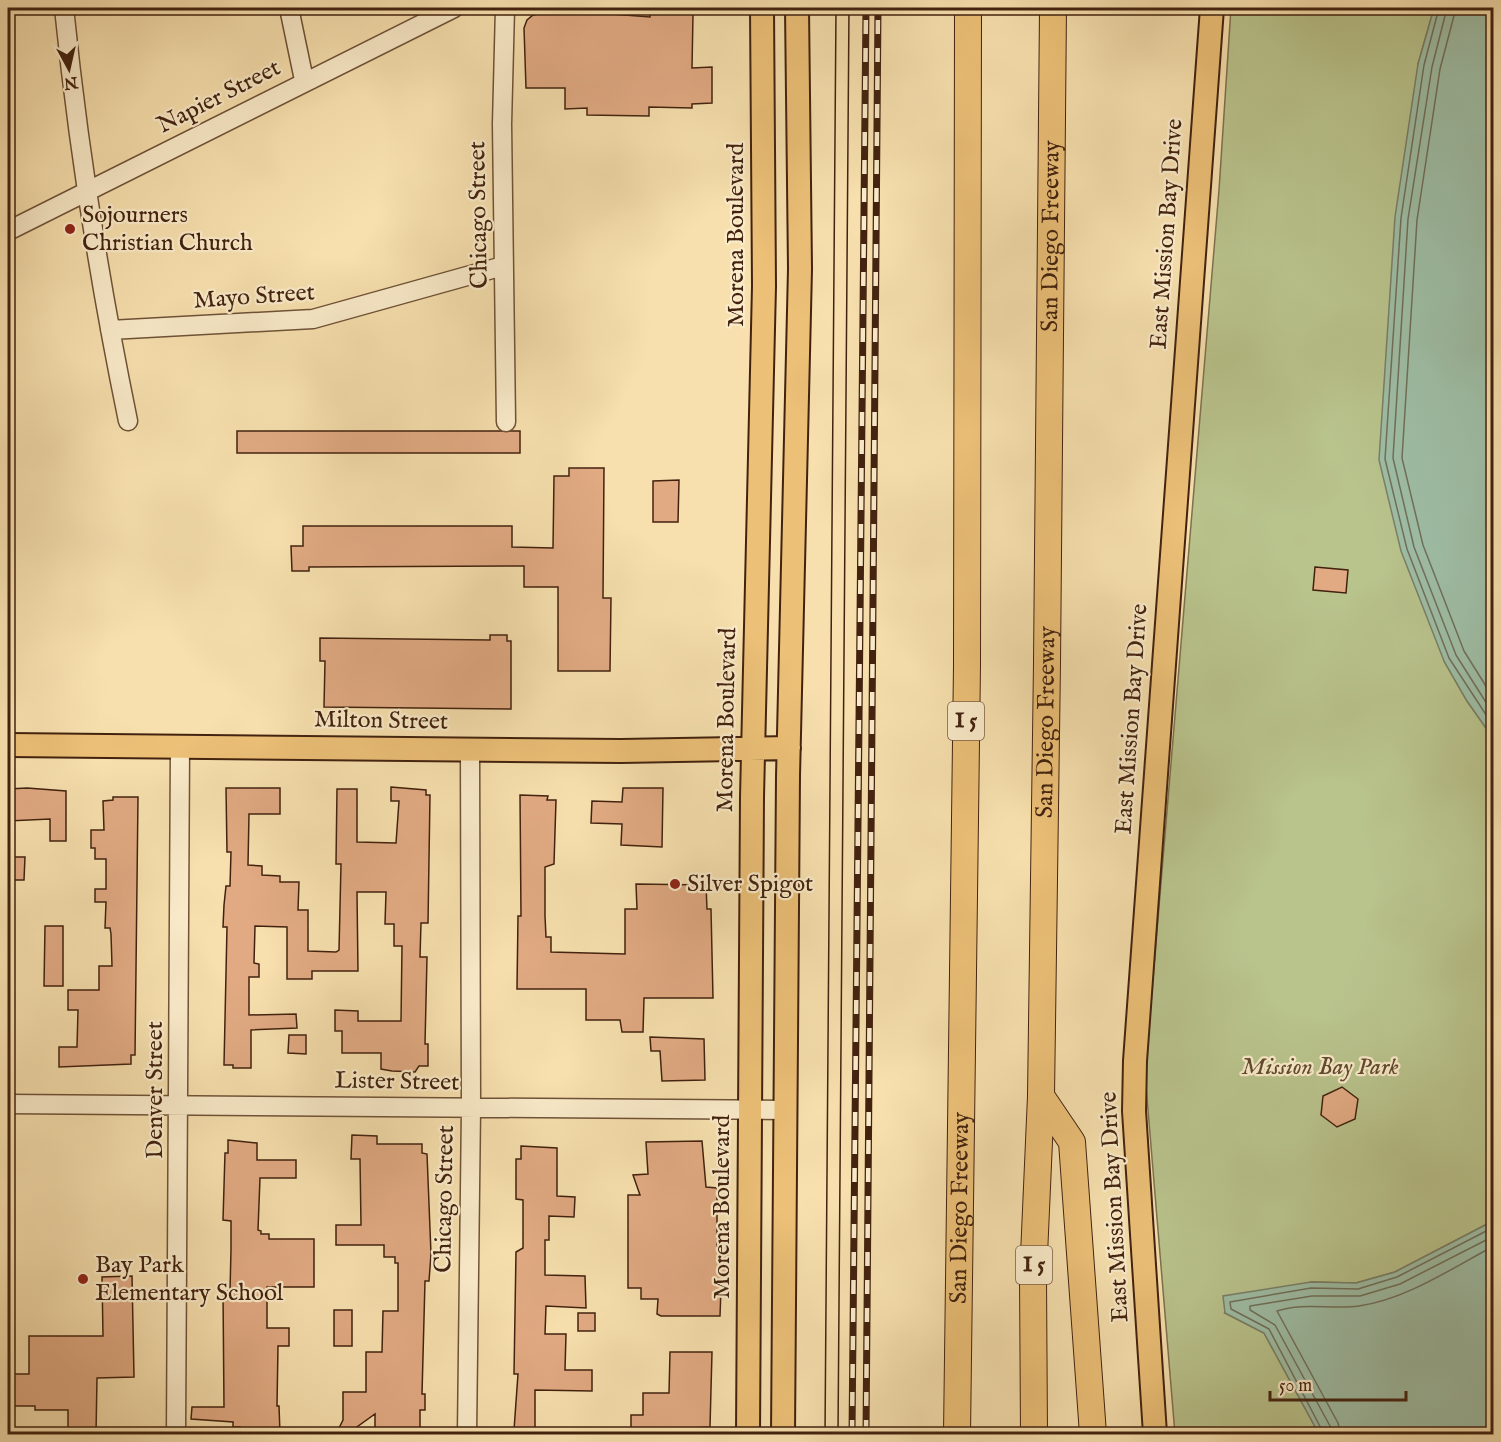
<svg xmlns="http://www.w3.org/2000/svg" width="1501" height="1442" font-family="'IM FELL English',serif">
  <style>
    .green { fill: #b9c38c; stroke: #7e724e; stroke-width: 1.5 }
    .water { fill: #9ebea6; stroke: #79806a; stroke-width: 1.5 }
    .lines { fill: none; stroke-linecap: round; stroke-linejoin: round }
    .shore { stroke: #70705a; stroke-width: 1.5 }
    .building { fill: #e1aa83; stroke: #42220f; stroke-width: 1.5 }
    .minor-casing { stroke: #6f5237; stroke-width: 21 }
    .major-casing { stroke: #42220f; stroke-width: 26 }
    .highway-casing { stroke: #42220f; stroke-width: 28 }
    .minor { stroke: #faebca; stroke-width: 18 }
    .major { stroke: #ecc077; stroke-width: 22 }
    .highway { stroke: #ecc077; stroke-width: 26 }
    .tram { stroke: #42220f; stroke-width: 1.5 }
    .rail-casing { stroke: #42220f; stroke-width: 7 }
    .rail { stroke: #faebca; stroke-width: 4.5; stroke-dasharray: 14; stroke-linecap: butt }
    .poi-dot { fill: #8f2418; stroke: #faebca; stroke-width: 2 }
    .labels { text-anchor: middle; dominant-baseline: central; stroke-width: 4.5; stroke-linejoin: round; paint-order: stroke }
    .shield { fill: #faebca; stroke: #795e47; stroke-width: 1.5 }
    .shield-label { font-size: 22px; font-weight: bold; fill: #42220f }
    .street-label { font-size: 24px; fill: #42220f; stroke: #faebca }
    .poi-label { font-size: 24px; fill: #42220f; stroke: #faebca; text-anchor: start }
    .park-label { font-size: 24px; font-style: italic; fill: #604a2e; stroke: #faebca }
  </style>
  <rect width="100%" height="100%" fill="#f7e0ae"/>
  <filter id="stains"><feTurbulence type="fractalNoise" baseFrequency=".00333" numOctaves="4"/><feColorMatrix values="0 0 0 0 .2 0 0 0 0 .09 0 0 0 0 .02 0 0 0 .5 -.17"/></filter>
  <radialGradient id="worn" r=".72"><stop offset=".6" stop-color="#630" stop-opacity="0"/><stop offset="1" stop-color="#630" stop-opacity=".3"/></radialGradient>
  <path class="green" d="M1231,8H1434L1418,64L1444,661L1467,701L1493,738V1221L1395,1272L1356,1283L1311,1282L1225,1313L1264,1333L1319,1434H1175L1145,1074L1219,190Z"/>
  <path class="water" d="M1434,8H1493V738L1467,701L1444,661L1401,551L1379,460L1395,217L1418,64Z
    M1493,1221V1434H1319L1264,1333L1225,1313L1223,1296L1311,1282L1356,1283L1395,1272Z"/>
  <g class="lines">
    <path class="shore" d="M1439,8L1424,65L1401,218L1385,459L1407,549L1449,658L1494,727
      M1447,8L1432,67L1408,219L1393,458L1414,547L1456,655L1494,715
      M1456,8L1440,69L1417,220L1402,458L1423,545L1464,651L1494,699
      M1324,1434L1269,1329L1231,1309L1230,1302L1311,1288L1358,1289L1397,1277L1494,1227
      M1332,1434L1330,1426L1275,1325L1250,1310V1306L1312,1296H1360L1400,1284L1494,1236
      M1341,1434L1338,1423L1277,1311C1304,1302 1332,1310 1359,1306C1407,1299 1452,1268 1494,1246"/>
  </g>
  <path class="building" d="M585,12L650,17V14H693L692,68L712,67V103L692,104V108L649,107V116L587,115V108L565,109V88H526L524,28L527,20L533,15L543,13Z
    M237,431H520V453H237Z
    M569,468H604L603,598H611L610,671H558V587H524V566L309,567V571H292L291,546H303V526H512V547L553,548L554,476H569Z
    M679,480L678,522H653V481Z
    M1315,567L1348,570L1346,593L1313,590Z
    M490,635H507V641H511V709L324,707L325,661H320V638L490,640Z
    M391,787L426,790V795H430L428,923H421L420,957H427L425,1044H428V1066H419L415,1072L392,1071L381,1069V1053H342V1031H335V1010L358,1011V1021H401L402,946H394V924H385L386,892H357L358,971H312V979H287V927L255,926L254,963L259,964V977H249V1015L296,1014L297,1028L251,1030V1068H233V1065H224L227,927H223L224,905L226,886H230L231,852H227L226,788H280V814H249L248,865L262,866V875L280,876V882H299L298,910H308V951L336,952L339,950L341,864H336L337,789H357V842L396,843L399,801H391Z
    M27,788L66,791V841H50V819L8,821V789Z
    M623,788H663L662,847L621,845L622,824L591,823L592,801L622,802Z
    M520,795L548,796L547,800H556L554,864L545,867V916L546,937H551V952L625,954V909H637L636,884L706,885L707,909H711L713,998H644L643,1032H622L620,1020H586V989H517L518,916H521Z
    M113,797H138L135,1055H131V1064L59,1067V1047H77L78,1010H68V990H99V966H112L111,934L110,928H105L106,902H95V889H106V859H95V848H91V830H104L103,801L113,800Z
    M8,857H25L24,880H8Z
    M45,926H63V986H44Z
    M289,1035H306V1054L288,1053Z
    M650,1037L704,1039L705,1080L662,1081L660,1051H651Z
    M1342,1087L1358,1099L1355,1119L1337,1127L1321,1115L1323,1096Z
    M352,1135L377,1136V1144H422V1153L427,1154L431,1254L429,1281H425L422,1394H425V1410H420V1434H375V1414L347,1434H336L343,1420V1392H366V1352H382L383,1311H398V1263H395V1257H384V1245H336V1225H361L360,1159H351Z
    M228,1140L257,1143V1160H296V1178H260L258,1230L261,1231V1234H269V1239H314V1287H267V1328H289V1346H278L277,1406H279L280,1434H251L240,1432V1427H233V1422L191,1419L192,1407H224L223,1291H230L231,1250V1221L223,1220L225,1153H228Z
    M702,1141L706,1187L717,1188V1247H728L727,1289H721L720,1316H661L657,1314L658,1299H641V1288H628V1195H640L633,1175L648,1174L646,1142Z
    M521,1146L557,1148V1196L575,1197L574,1217L549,1216V1240H545V1275L585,1276L586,1308L546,1306L545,1334H566L565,1370H592V1391L535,1390V1431L514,1430L518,1374H514L516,1252L523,1248V1200L516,1199V1159H521Z
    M132,1276L134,1377L97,1378L96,1434H68V1410H35V1406H8V1374H29V1336H103L102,1277Z
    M334,1310H352V1346H334Z
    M578,1313H595V1331H578Z
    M670,1352H712L710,1427L631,1431V1415H643V1393H669Z"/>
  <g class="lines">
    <g class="minor-casing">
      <path id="minor" d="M64,8C78,146 100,285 128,421
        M289,8L304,80
        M505,8L502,124L506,422
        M8,231L454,8
        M110,330L313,319L503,266
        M8,1104L785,1110
        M176,1434L180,746
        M467,1434L471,1108L470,749"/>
    </g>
    <g class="major-casing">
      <path id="major" d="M8,745L621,751L789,748
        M748,1434L752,797L764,286L762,8
        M783,1434L788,776L800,269L797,8
        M1155,1434L1134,1111L1135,1061L1212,8"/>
    </g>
    <g class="highway-casing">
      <g id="highway">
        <path d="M1041,1096L1072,1142L1093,1434"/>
        <path id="s1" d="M957,1434L967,665L968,8"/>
        <path id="s2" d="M1034,1434L1033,1278L1041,1096L1047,663L1053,8"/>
      </g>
    </g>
    <use href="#minor" class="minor"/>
    <use href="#major" class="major"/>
    <use href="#highway" class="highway"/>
    <path class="tram" d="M825,1434L836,8
      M838,1434L849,8"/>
    <g class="rail-casing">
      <path id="rail" d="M852,1434L866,8
        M866,1434L878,8"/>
    </g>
    <use href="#rail" class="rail"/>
  </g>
  <g class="poi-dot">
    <circle cx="70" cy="229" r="6"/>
    <circle cx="675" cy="884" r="6"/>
    <circle cx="83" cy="1279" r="6"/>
  </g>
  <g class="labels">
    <g class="shield">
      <rect x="948" y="702" width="36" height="38" rx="4.5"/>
      <rect x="1016" y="1246" width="36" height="38" rx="4.5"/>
    </g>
    <g class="shield-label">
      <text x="966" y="721">I 5</text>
      <text x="1034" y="1265">I 5</text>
    </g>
    <g class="street-label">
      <text transform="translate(219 97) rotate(-27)">Napier Street</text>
      <text transform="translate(479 215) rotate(-91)">Chicago Street</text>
      <text transform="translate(1167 234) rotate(-86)">East Mission Bay Drive</text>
      <text transform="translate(736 235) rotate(-90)">Morena Boulevard</text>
      <text stroke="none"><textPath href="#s2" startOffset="1198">San Diego Freeway</textPath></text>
      <text transform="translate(254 297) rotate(-4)">Mayo Street</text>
      <text transform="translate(1132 719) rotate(-86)">East Mission Bay Drive</text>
      <text transform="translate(727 720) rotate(-89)">Morena Boulevard</text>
      <text transform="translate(381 721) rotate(1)">Milton Street</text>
      <text stroke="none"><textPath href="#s2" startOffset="712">San Diego Freeway</textPath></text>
      <text transform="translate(397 1082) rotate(1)">Lister Street</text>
      <text transform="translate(155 1090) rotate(-90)">Denver Street</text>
      <text transform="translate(445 1199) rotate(-89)">Chicago Street</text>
      <text transform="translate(722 1207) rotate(-90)">Morena Boulevard</text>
      <text stroke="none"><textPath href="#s1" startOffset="226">San Diego Freeway</textPath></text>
      <text transform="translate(1115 1207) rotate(-93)">East Mission Bay Drive</text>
    </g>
    <g class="poi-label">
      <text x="82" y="215">Sojourners<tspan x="82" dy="28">Christian Church</tspan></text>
      <text x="687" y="884">Silver Spigot</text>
      <text x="95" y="1265">Bay Park<tspan x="95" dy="28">Elementary School</tspan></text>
    </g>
    <g class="park-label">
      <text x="1320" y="1067">Mission Bay Park</text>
    </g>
  </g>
  <rect width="1501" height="1442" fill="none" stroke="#f7e0ae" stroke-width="30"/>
  <rect x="9" y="9" width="1483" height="1424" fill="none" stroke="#42220f" stroke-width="3"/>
  <rect x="15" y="15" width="1471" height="1412" fill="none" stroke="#42220f" stroke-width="1.5"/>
  <g transform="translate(69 69) rotate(172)" stroke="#faebca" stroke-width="4.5" paint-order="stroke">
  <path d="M0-4.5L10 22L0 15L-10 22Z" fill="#42220f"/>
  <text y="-9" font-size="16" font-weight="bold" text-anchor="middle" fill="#42220f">N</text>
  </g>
  <path d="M1270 1391v9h136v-9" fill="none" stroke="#42220f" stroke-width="3"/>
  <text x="1279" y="1391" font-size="18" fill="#42220f" stroke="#faebca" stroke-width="4.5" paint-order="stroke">50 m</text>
  <rect width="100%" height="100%" filter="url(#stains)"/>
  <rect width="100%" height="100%" fill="url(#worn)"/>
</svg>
